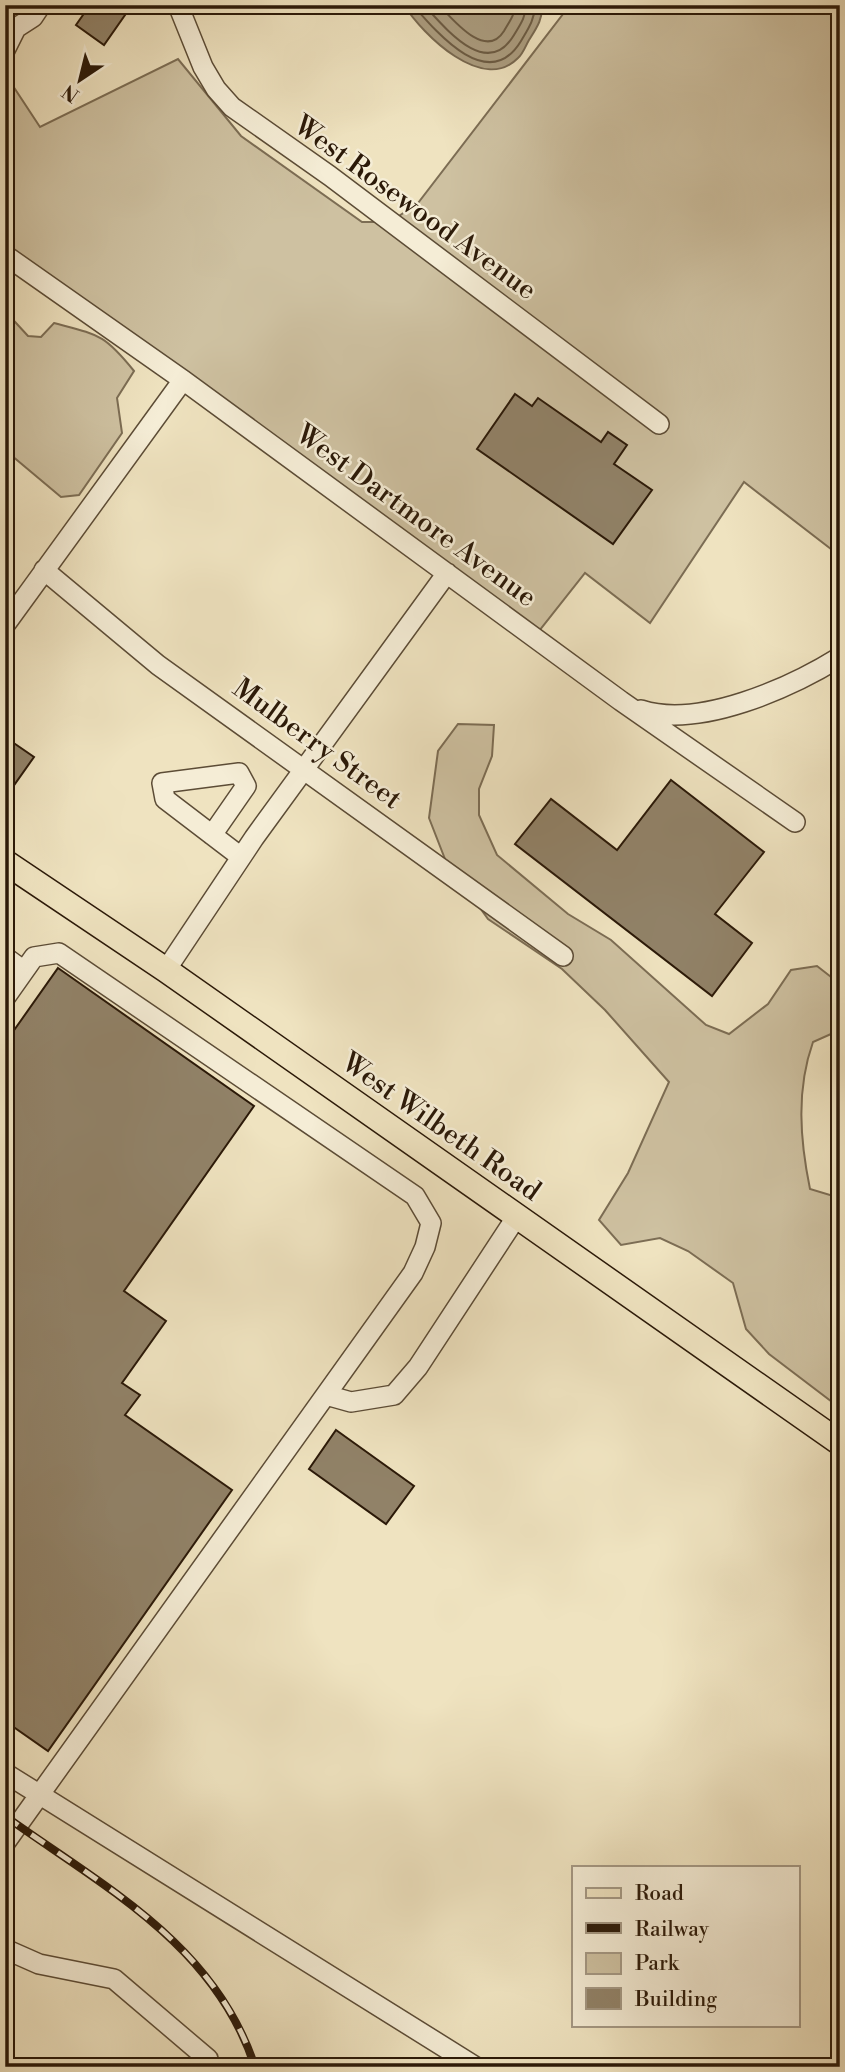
<svg xmlns="http://www.w3.org/2000/svg" width="845" height="2072" font-family="'Libre Bodoni',serif">
  <style>
    .green { fill: #cec1a1; stroke: #7c6d54; stroke-width: 2 }
    .water { fill: #ac9e81; stroke: #786951; stroke-width: 2 }
    .lines { fill: none; stroke-linecap: round; stroke-linejoin: round }
    .shore { stroke: #6c5c44; stroke-width: 2 }
    .building { fill: #918268; stroke: #2b1908; stroke-width: 2 }
    .minor-casing { stroke: #5c4c36; stroke-width: 22 }
    .major-casing { stroke: #2b1908; stroke-width: 27 }
    .minor { stroke: #f5edd6; stroke-width: 19 }
    .major { stroke: #efe3c0; stroke-width: 24 }
    .rail-casing { stroke: #2b1908; stroke-width: 8 }
    .rail { stroke: #f5edd6; stroke-width: 5; stroke-dasharray: 16; stroke-linecap: butt }
    .labels { text-anchor: middle; dominant-baseline: central; stroke-width: 5; stroke-linejoin: round; paint-order: stroke }
    .street-label { font-size: 28px; fill: #2b1908; stroke: #f5edd6 }
  </style>
  <rect width="100%" height="100%" fill="#efe3c0"/>
  <filter id="stains"><feTurbulence type="fractalNoise" baseFrequency=".00286" numOctaves="4"/><feColorMatrix values="0 0 0 0 .2 0 0 0 0 .09 0 0 0 0 .02 0 0 0 .5 -.17"/></filter>
  <radialGradient id="worn" r=".72"><stop offset=".6" stop-color="#630" stop-opacity="0"/><stop offset="1" stop-color="#630" stop-opacity=".3"/></radialGradient>
  <path class="green" d="M570,5H840V556L744,482L650,623L585,573L535,636L5,246V81L13,86L40,127L178,59L241,136L362,222H390L418,203Z
    M5,311L28,336L41,337L54,323C99,335 104,334 134,371L117,398L122,433L79,495L61,497L5,450V402L13,393L5,368Z
    M458,724L494,725L492,756L479,789V815L497,855L568,914L611,940L706,1025L729,1034L768,1004L791,970L817,966L840,984V1042L831,1034L813,1042C796,1090 800,1140 810,1189L840,1198V1408L769,1354L746,1329L733,1283L688,1251L660,1238L621,1245L599,1220L628,1173L669,1082L605,1010L562,969L488,919L445,859L429,818L438,751Z"/>
  <path class="water" d="M404,5H541C544,18 536,29 529,40C526,45 523,54 518,58C483,94 423,35 404,5Z"/>
  <g class="lines">
    <path class="shore" d="M413,5C438,34 489,94 521,41C528,29 535,19 535,5
      M424,5C446,29 487,80 514,35C520,25 526,17 526,5
      M439,5C454,21 486,60 504,31C509,22 515,15 515,5"/>
  </g>
  <path class="building" d="M90,5H132L104,45L76,25Z
    M515,394L532,406L538,398L601,442L608,432L627,445L614,464L652,490L613,544L477,449Z
    M5,737L34,757L5,798Z
    M671,780L764,852L715,914L752,943L712,996L515,844L551,799L617,850Z
    M58,968L254,1106L124,1291L166,1321L122,1383L140,1395L125,1415L232,1490L48,1751L5,1721V1043Z
    M336,1430L414,1486L386,1524L309,1469Z"/>
  <g class="lines">
    <g class="minor-casing">
      <path id="minor" d="M178,5L203,67L216,89L232,107L330,176L659,424
        M5,50L16,28L33,17L41,5
        M5,255L183,380L621,701L795,822
        M44,570L158,665L563,956
        M5,625L183,380
        M641,710C699,729 790,688 840,657
        M212,835L246,786L239,773L162,783L165,799L241,857
        M5,957L24,971
        M166,970L254,838L447,573
        M5,998L34,957L59,953L415,1196L431,1223L425,1247L413,1273L5,1843
        M326,1395L351,1402L394,1395L418,1367L517,1216
        M5,1773L476,2067
        M5,1949L39,1964L114,1979L208,2059L203,2067"/>
    </g>
    <g class="major-casing">
      <path id="major" d="M5,862L166,970L840,1443"/>
    </g>
    <use href="#minor" class="minor"/>
    <use href="#major" class="major"/>
    <g class="rail-casing">
      <path id="rail" d="M5,1816C104,1887 215,1944 255,2067"/>
    </g>
    <use href="#rail" class="rail"/>
  </g>
  <g class="labels">
    <g class="street-label">
      <text transform="translate(415 208) rotate(36)">West Rosewood Avenue</text>
      <text transform="translate(416 516) rotate(36)">West Dartmore Avenue</text>
      <text transform="translate(317 744) rotate(36)">Mulberry Street</text>
      <text transform="translate(441 1127) rotate(35)">West Wilbeth Road</text>
    </g>
  </g>
  <rect width="845" height="2072" fill="none" stroke="#efe3c0" stroke-width="28"/>
  <rect x="7" y="7" width="831" height="2058" fill="none" stroke="#2b1908" stroke-width="3.5"/>
  <rect x="14" y="14" width="817" height="2044" fill="none" stroke="#2b1908" stroke-width="2"/>
  <rect x="572" y="1866" width="228" height="161" fill="#f5edd6" stroke="#a49884" stroke-width="2"/>
  <rect x="586" y="1888" width="35" height="10" fill="#efe3c0" stroke="#a49884" stroke-width="2"/>
  <text x="635" y="1900" font-size="21" fill="#2b1908">Road</text>
  <rect x="586" y="1923" width="35" height="10" fill="#2b1908" stroke="#a49884" stroke-width="2"/>
  <text x="635" y="1936" font-size="21" fill="#2b1908">Railway</text>
  <rect x="586" y="1953" width="35" height="21" fill="#cec1a1" stroke="#a49884" stroke-width="2"/>
  <text x="635" y="1970" font-size="21" fill="#2b1908">Park</text>
  <rect x="586" y="1988" width="35" height="21" fill="#918268" stroke="#a49884" stroke-width="2"/>
  <text x="635" y="2006" font-size="21" fill="#2b1908">Building</text>
  <g transform="translate(80 80) rotate(215)" stroke="#f5edd6" stroke-width="5" paint-order="stroke">
  <path d="M0-5L12 26L0 18L-12 26Z" fill="#2b1908"/>
  <text y="-10" font-size="19" font-weight="bold" text-anchor="middle" fill="#2b1908">N</text>
  </g>
  <rect width="100%" height="100%" filter="url(#stains)"/>
  <rect width="100%" height="100%" fill="url(#worn)"/>
</svg>
